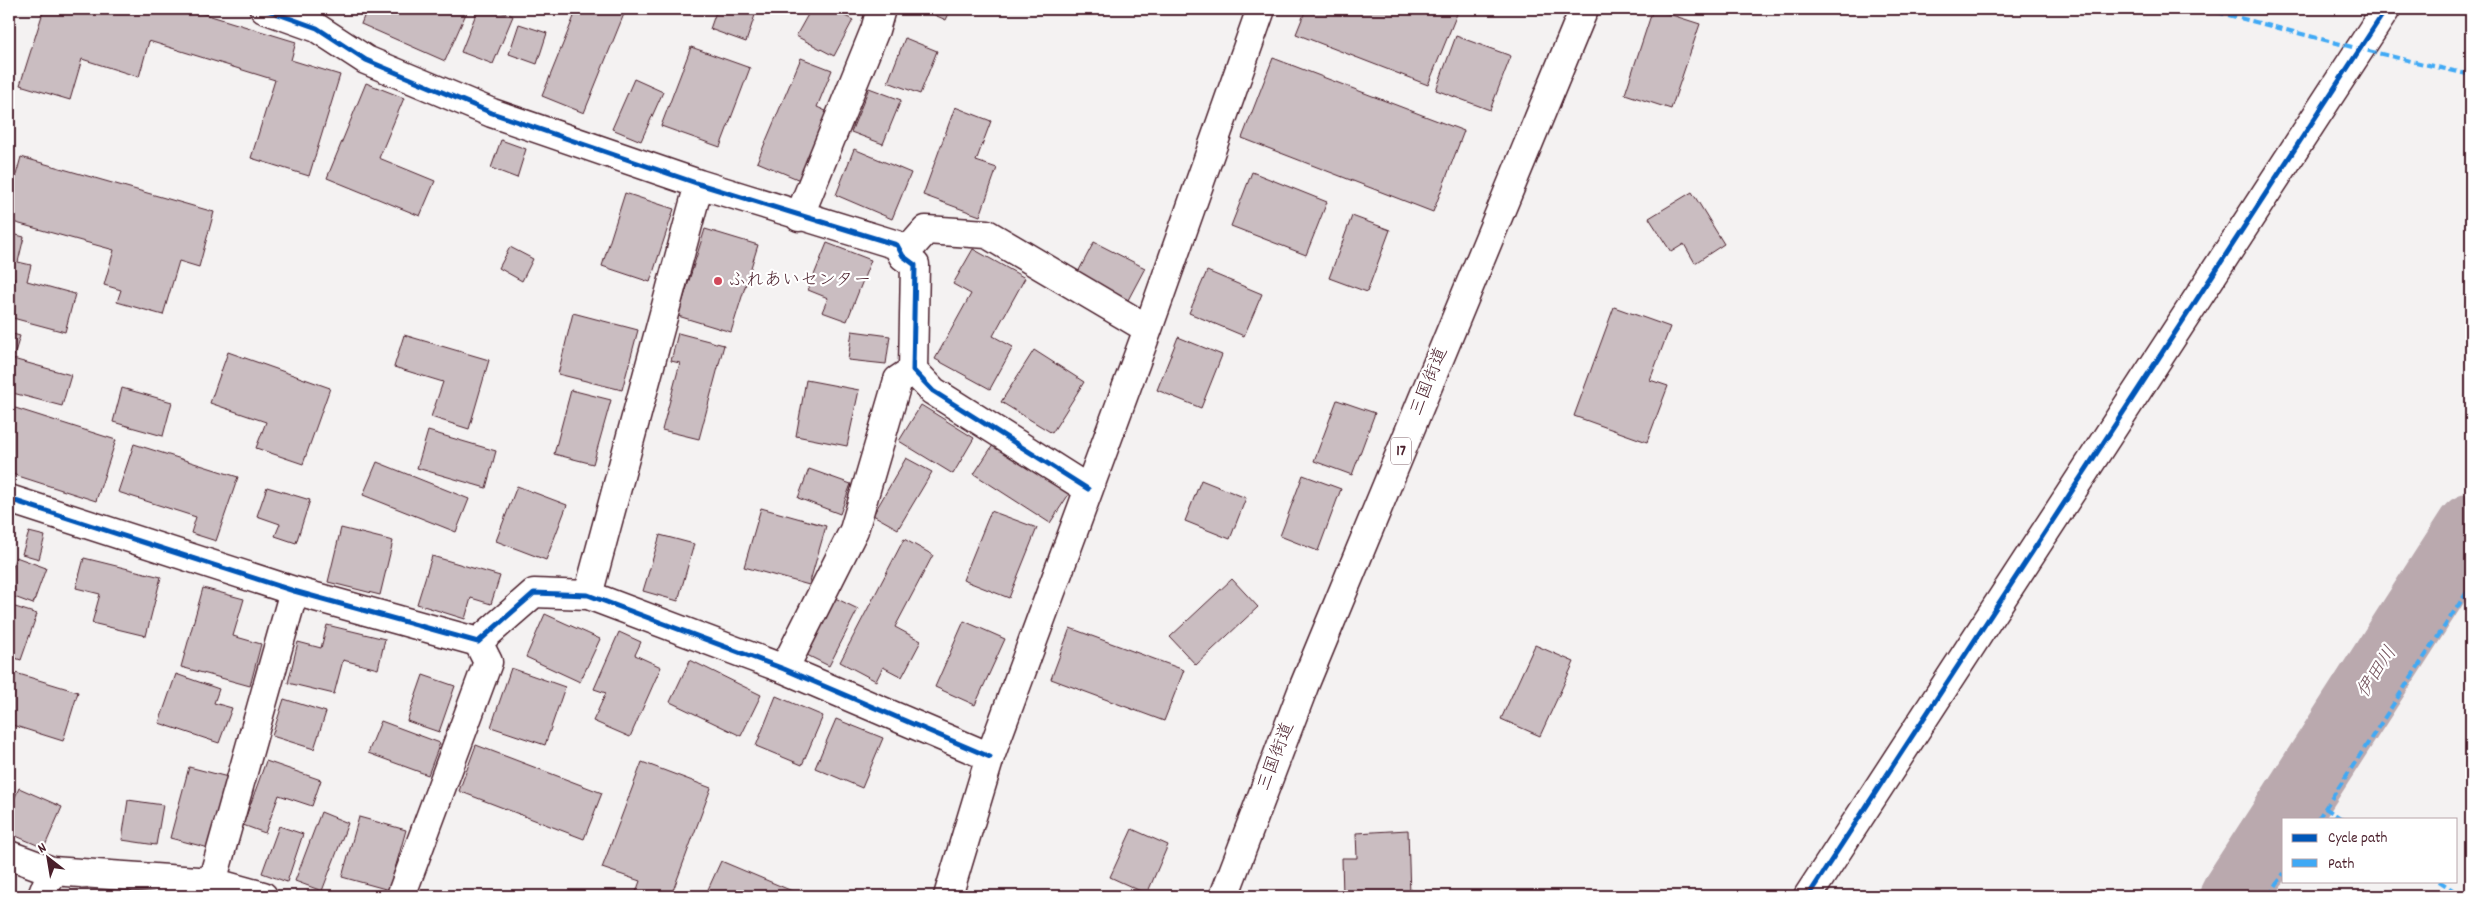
<svg xmlns="http://www.w3.org/2000/svg" width="2480" height="905" font-family="Dekko,'Klee One',sans-serif">
  <style>
    .lines { fill: none; stroke-linecap: round; stroke-linejoin: round }
    .river { stroke: #baa9ae; stroke-width: 69 }
    .building { fill: #cabdc1; stroke: #4a1f2b }
    .minor-casing { stroke: #4a1f2b; stroke-width: 31 }
    .highway-casing { stroke: #4a1f2b; stroke-width: 31 }
    .minor { stroke: #fff; stroke-width: 28 }
    .highway { stroke: #fff; stroke-width: 28 }
    .quiet { stroke: #3fa9f5; stroke-width: 4; stroke-dasharray: 8 4; stroke-linecap: butt }
    .cycleway-casing { stroke: #fff; stroke-width: 8 }
    .cycleway { stroke: #0057b8; stroke-width: 5 }
    .poi-dot { fill: #d1495b; stroke: #fff; stroke-width: 2 }
    .labels { text-anchor: middle; dominant-baseline: central; stroke-width: 4.5; stroke-linejoin: round; paint-order: stroke }
    .shield { fill: #fff; stroke: #80626b; stroke-width: 1 }
    .shield-label { font-size: 16px; font-weight: bold; fill: #4a1f2b }
    .poi-label { font-size: 18px; fill: #4a1f2b; stroke: #fff; text-anchor: start }
    .street-label { font-size: 18px; fill: #4a1f2b; stroke: #fff }
    .water-label { font-size: 19px; font-style: italic; fill: #714f59; stroke: #fff }
  </style>
  <rect width="100%" height="100%" fill="#f4f2f2"/>
  <filter id="ink" filterUnits="userSpaceOnUse"><feTurbulence type="fractalNoise" baseFrequency=".02" numOctaves="2"/><feDisplacementMap in="SourceGraphic" scale="10" xChannelSelector="R" yChannelSelector="G"/><feConvolveMatrix kernelMatrix="1 2 1 2 8 2 1 2 1" color-interpolation-filters="sRGB"/></filter>
  <g filter="url(#ink)">
    <g class="lines">
      <path class="river" d="M2284,819L2471,528
        M2234,896L2284,819"/>
    </g>
    <path class="building" d="M44,9H188L296,42L291,60L340,75L309,176L251,158L275,80L149,41L139,77L82,59L70,100L20,85Z
      M367,9H468L445,61L361,24Z
      M478,9H495L513,16L493,64L461,52Z
      M577,9H626L584,113L542,96Z
      M717,9H757L746,42L710,29Z
      M811,9H831L853,20L834,56L796,36Z
      M921,9H951L946,20Z
      M1306,9H1459L1428,85L1296,34Z
      M1653,9L1700,24L1671,109L1625,94Z
      M519,24L547,33L537,64L509,54Z
      M1456,36L1511,56L1490,110L1436,90Z
      M905,38L937,51L920,94L888,82Z
      M691,47L750,68L720,147L661,126Z
      M801,58L832,70L817,107L828,112L800,180L757,162Z
      M1273,58L1464,131L1433,212L1242,138Z
      M634,79L663,92L641,141L612,129Z
      M366,83L404,98L379,158L435,181L420,216L327,178Z
      M869,88L901,100L883,144L851,132Z
      M955,107L991,121L976,161L997,168L980,216L923,195Z
      M501,140L526,149L517,178L491,168Z
      M854,149L911,173L892,219L836,195Z
      M21,157L214,212L199,267L179,261L163,315L117,302L121,290L104,285L114,250L9,221V200Z
      M1252,172L1327,202L1306,255L1231,226Z
      M1692,192L1724,244L1695,263L1684,244L1671,252L1649,218Z
      M625,193L674,209L650,282L602,266Z
      M1352,216L1390,230L1367,292L1329,278Z
      M705,229L758,245L731,332L678,316Z
      M9,233L24,237L18,262L31,265L27,281L75,294L65,332L9,317V301L15,278L9,276Z
      M1094,242L1145,268L1128,300L1077,274Z
      M827,243L871,260L847,321L822,312L828,298L808,290Z
      M510,247L533,259L522,281L499,268Z
      M973,249L1025,278L993,336L1013,347L990,389L935,359L971,294L953,284Z
      M1207,271L1262,294L1244,336L1189,313Z
      M1614,307L1670,327L1650,380L1668,386L1647,442L1574,416Z
      M573,313L638,330L622,390L558,374Z
      M852,331L890,336L886,364L848,360Z
      M9,333L20,336L13,359L71,375L62,406L9,392Z
      M678,333L724,345L699,439L662,430L680,363L671,361Z
      M404,335L489,360L469,429L431,417L443,382L394,367Z
      M1178,337L1222,355L1201,408L1157,390Z
      M1034,350L1084,382L1052,433L1001,402Z
      M228,352L330,388L303,464L256,448L266,422L210,403Z
      M806,380L859,390L847,446L796,436Z
      M122,388L172,402L163,436L113,422Z
      M571,390L611,400L593,464L554,454Z
      M1337,400L1375,413L1352,475L1314,461Z
      M921,405L974,438L953,474L899,441Z
      M9,406L116,440L96,501L9,473Z
      M428,431L496,451L486,488L417,468Z
      M134,444L238,477L216,541L191,533L196,517L118,492Z
      M993,445L1069,494L1050,523L974,474Z
      M906,458L932,472L898,529L873,515Z
      M377,462L469,499L456,532L363,495Z
      M809,469L851,484L840,514L798,498Z
      M1303,475L1341,489L1318,551L1280,536Z
      M1201,480L1246,498L1230,539L1185,521Z
      M517,486L567,505L546,560L496,541Z
      M267,487L310,500L296,543L275,536L280,524L257,516Z
      M761,508L826,526L809,585L744,567Z
      M991,511L1037,528L1009,598L963,580Z
      M341,528L393,541L380,595L328,582Z
      M29,532L45,536L39,559L22,554Z
      M660,535L694,544L678,601L643,591Z
      M904,539L933,555L895,627L921,641L902,677L883,667L876,681L840,662Z
      M432,556L500,576L491,604L471,598L465,619L417,604Z
      M16,557L46,568L33,604L9,595V576Z
      M84,558L161,577L146,636L92,623L100,594L76,588Z
      M1232,579L1258,607L1196,665L1170,637Z
      M203,588L244,599L233,636L261,644L250,686L181,667Z
      M833,597L858,609L829,666L805,654Z
      M9,605L37,614L21,660L9,656Z
      M545,614L600,639L580,682L526,657Z
      M964,621L1005,639L975,705L935,687Z
      M327,625L385,639L378,669L343,660L334,694L288,683L298,642L321,648Z
      M1070,628L1184,670L1164,721L1051,679Z
      M619,632L641,642L635,655L661,667L630,737L593,721L606,693L594,689Z
      M1535,645L1574,662L1540,736L1501,719Z
      M690,660L761,695L741,736L670,702Z
      M511,668L565,687L545,745L491,727Z
      M9,671L78,692L63,741L9,724Z
      M176,674L219,689L214,703L232,708L219,743L159,723Z
      M423,675L455,686L439,732L407,721Z
      M776,696L823,716L802,765L756,746Z
      M284,699L326,712L314,749L272,736Z
      M836,719L883,738L862,788L815,768Z
      M381,721L440,743L428,775L368,753Z
      M476,745L602,793L584,839L459,791Z
      M266,761L321,780L312,806L279,795L265,833L243,825Z
      M642,762L711,788L671,896L635,895L640,881L602,868Z
      M189,767L228,777L209,848L170,838Z
      M19,788L62,807L44,848L9,833V811Z
      M128,800L163,805L156,845L122,840Z
      M321,812L348,823L322,891L295,881Z
      M359,817L406,830L389,890L342,877Z
      M279,826L303,834L287,882L262,873Z
      M1132,829L1168,845L1147,894L1110,877Z
      M1408,830L1410,896H1343L1342,858H1357L1356,833Z
      M721,861L804,896H705Z"/>
    <g class="lines">
      <g class="minor-casing">
        <path id="minor" d="M264,9L317,28L366,60L492,113L699,184L897,245L903,256L915,265L913,370L933,391L1088,489
          M799,217L875,30L881,9
          M903,256L926,230L987,234L1148,329
          M9,499L294,591L478,642L534,593L588,595L784,669L990,757
          M588,595L699,184
          M784,669L854,530L898,380L913,370
          M9,855L52,871L212,882L263,896
          M212,882L294,591
          M42,896L52,871
          M401,896L488,662L478,642
          M948,896L990,757L1148,329L1261,9
          M1808,896L2386,9"/>
      </g>
      <g class="highway-casing">
        <path id="highway" d="M1224,896L1304,686L1584,9"/>
      </g>
      <use href="#minor" class="minor"/>
      <use href="#highway" class="highway"/>
      <path class="quiet" d="M2205,9L2360,49L2471,75
        M2325,808L2342,819
        M2318,819L2471,586
        M2439,881L2462,896
        M2269,896L2284,873"/>
      <g class="cycleway-casing">
        <path id="cycleway" d="M264,9L317,28L366,60L492,113L699,184L897,245L903,256L915,265L913,370L933,391L1088,489
          M9,499L294,591L478,642L534,593L588,595L784,669L990,757
          M1808,896L2386,9"/>
      </g>
      <use href="#cycleway" class="cycleway"/>
    </g>
  </g>
  <circle class="poi-dot" cx="718" cy="281" r="5"/>
  <g class="labels">
    <rect class="shield" x="1391" y="437.5" width="20" height="27" rx="4"/>
    <g class="shield-label">
      <text x="1401" y="451">17</text>
    </g>
    <g class="poi-label">
      <text x="728" y="281">ふれあいセンター</text>
    </g>
    <g class="street-label">
      <text transform="translate(1430 382) rotate(-68)">三国街道</text>
      <text transform="translate(1277 757) rotate(-69)">三国街道</text>
    </g>
    <g class="water-label">
      <text transform="translate(2378 673) rotate(-57)">伊田川</text>
    </g>
  </g>
  <rect width="2480" height="905" fill="none" stroke="#fff" stroke-width="30"/>
  <rect x="15" y="15" width="2450" height="875" fill="none" stroke="#4a1f2b" stroke-width="2" filter="url(#ink)"/>
  <rect x="2282" y="818" width="175" height="65" fill="#ffffff" stroke="#b7a5aa"/>
  <rect x="2292" y="834" width="25" height="8" fill="#0057b8" stroke="#b7a5aa"/>
  <text x="2328" y="842" font-size="15" fill="#4a1f2b">Cycle path</text>
  <rect x="2292" y="859" width="25" height="8" fill="#3fa9f5" stroke="#b7a5aa"/>
  <text x="2328" y="868" font-size="15" fill="#4a1f2b">Path</text>
  <g transform="translate(48 858) rotate(329)" stroke="#ffffff" stroke-width="4" paint-order="stroke">
  <path d="M0-4L9 19L0 12L-9 19Z" fill="#4a1f2b"/>
  <text y="-8" font-size="14" font-weight="bold" text-anchor="middle" fill="#4a1f2b">N</text>
  </g>
</svg>
